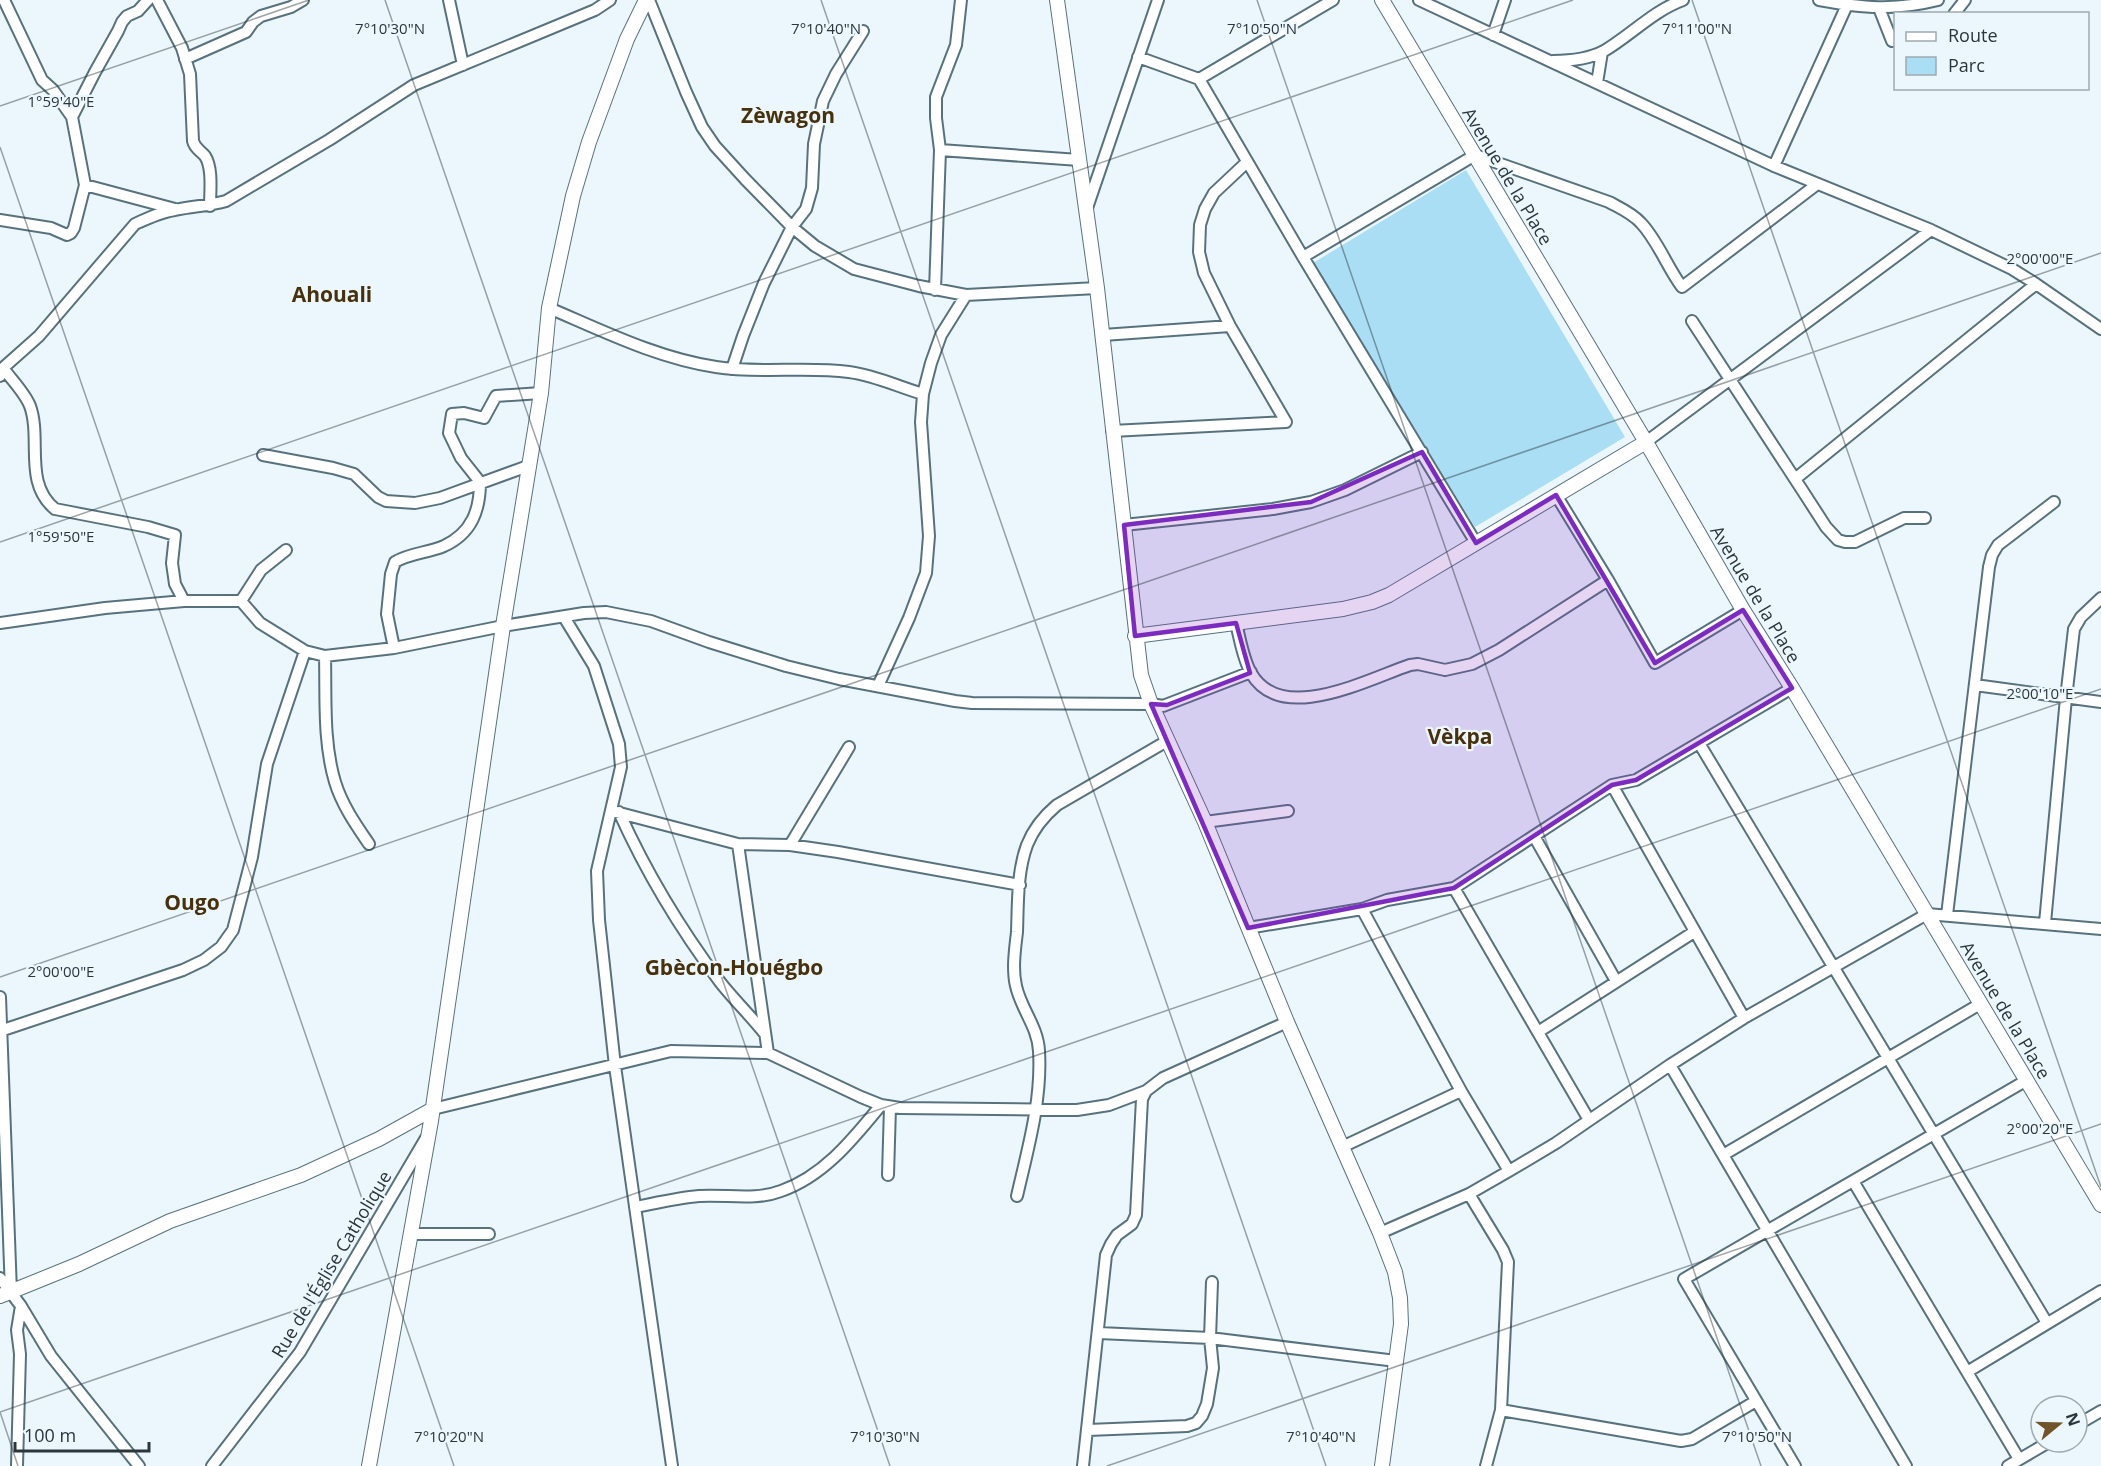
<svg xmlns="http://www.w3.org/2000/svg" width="2101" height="1466" font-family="'Open Sans',sans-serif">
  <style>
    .green { fill: #aadef4 }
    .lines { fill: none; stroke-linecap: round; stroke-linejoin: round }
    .minor-casing { stroke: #58727d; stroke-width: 14 }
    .tertiary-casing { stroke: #58727d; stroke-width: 16 }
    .minor { stroke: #fff; stroke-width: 10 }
    .tertiary { stroke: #fff; stroke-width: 14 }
    .marked { fill: #7b2cbf; fill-opacity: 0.2; stroke: #7b2cbf; stroke-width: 4.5; stroke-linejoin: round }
    .ticks { fill: none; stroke: #2b363b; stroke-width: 1.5; stroke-opacity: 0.45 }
    .labels { text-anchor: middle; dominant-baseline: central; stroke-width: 4.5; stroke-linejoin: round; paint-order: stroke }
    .street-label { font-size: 18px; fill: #2b363b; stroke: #ecf7fd }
    .quarter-label { font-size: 21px; font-weight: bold; fill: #47310c; stroke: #ecf7fd }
    .ticks-label { font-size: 15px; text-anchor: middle; fill: #2b363b; stroke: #ecf7fd; stroke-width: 4.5; stroke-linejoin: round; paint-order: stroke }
  </style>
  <rect width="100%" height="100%" fill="#ecf7fd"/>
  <path class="green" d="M1466,170L1625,437L1475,527L1313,263Z"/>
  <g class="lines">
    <g class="minor-casing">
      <path id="minor" d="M157,0L182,48L190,74L193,141C195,149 200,150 205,156C213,168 210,192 210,206
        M449,0L463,65
        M649,0L686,92L702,127L715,146L745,179L792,227L815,246L854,269L919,286L966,295L1097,288
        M1419,0L1774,166L1931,230L2012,269L2036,284L2101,329
        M1819,0C1863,8 1894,11 1938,0
        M1879,8L1892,41
        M1954,14L1965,0
        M1493,35L1505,0
        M1138,57L1199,79L1303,257L1476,543
        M185,59L246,32L253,22L261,16L291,7L303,0
        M1553,61C1570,61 1589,59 1604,51C1631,35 1653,11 1683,0
        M1199,79L1333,0
        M1597,83L1602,52
        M72,117L95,72L118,31L122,22L127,16L138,11L148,0
        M940,150L1079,160
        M1774,166L1847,5
        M85,185L175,209
        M1087,208L1158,0
        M0,220L51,228L67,235L71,233L74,228L85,185L72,117L53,90L42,80L4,0
        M1303,257L1475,155L1609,202C1620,208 1632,213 1641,223C1658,241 1667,267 1682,287L1816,185
        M935,290L940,150L936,118V97L956,45L961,0
        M549,308C603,331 657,358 716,367C760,374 805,366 849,372C874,375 899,387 923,394
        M1692,321L1806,496L1826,527L1838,540L1845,542H1855L1904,518H1925
        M1103,335L1230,326
        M3,368C11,379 25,393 30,406C42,439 23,483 55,509L148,527L175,535L172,563L175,584L184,601
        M732,369L743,336L764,283L792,227L806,209L812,188L814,144L823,101L836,74L863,31
        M0,376L3,368L39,336L135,224C148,218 161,212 175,210C192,206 209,206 226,201L329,140L414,85L595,10L610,0
        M1112,431L1286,422L1230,326L1204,273L1199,252L1200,225L1205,209L1214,193L1247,162
        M1646,442L1931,230
        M263,455L333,468L354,474L378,497L386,501L415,503L440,498L528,466
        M1795,479L2036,284
        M1556,495L1608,580L1655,663L1743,610
        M1124,525L1273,509L1311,502L1345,490L1422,452
        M286,550L261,570L241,601L260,623L305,651L325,656L394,648L503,626L584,613L606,612L651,621L709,642L786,666L839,679L955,701L972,703L1151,704L1163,706L1251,672
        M564,617L594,666L619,744L621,767L597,871L599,920L615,1066L672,1466
        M0,623L105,608L184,601H241
        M1236,623C1240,639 1243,659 1251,673C1281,726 1368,679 1410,665L1418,664L1445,670L1472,664L1499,650L1608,580
        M394,648L387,614L391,574L395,562C410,553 428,553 444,546C472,533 480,510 480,482L461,458L449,433L452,414L464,413L484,418L496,396L541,393
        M325,656C326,698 323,742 335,782C342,805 356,825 369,844
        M1975,685L2101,702
        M878,686L909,618L926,573L929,536L921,422L923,394L931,363L941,335L966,295
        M1699,743L2047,1323
        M1612,785L1744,1018
        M612,811L738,844L790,845L838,852L1020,885
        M619,812C646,872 681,930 720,982C734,1000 751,1016 765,1034
        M1205,822L1288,811
        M1534,836L1616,981
        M738,844L768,1053
        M790,845L849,747
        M1454,888L1589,1120
        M1362,909L1461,1091L1509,1171
        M1947,915L1989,567L1992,555L1998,545L2054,502
        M2045,923L2066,698L2074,629L2081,617L2101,598
        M1248,928L1362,909L1387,900L1454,888L1612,785L1636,780L1792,688
        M0,997L11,1292
        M3,1030L183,970L204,960L221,947L233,930L252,857L267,764L305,651
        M1538,1032L1694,932
        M1670,1065L1906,1466
        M433,1109L671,1051L768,1053L861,1097L881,1105L900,1108L1077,1110L1109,1105L1146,1091
        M1342,1147L1461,1091
        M1723,1155L1980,1004
        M888,1175L890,1107
        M1853,1181L2019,1459
        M1469,1194L1503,1250L1508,1262L1501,1410L1486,1466
        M1017,1196C1028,1148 1042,1100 1039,1051C1038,1027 1021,1009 1016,986C1012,969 1015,949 1017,932C1018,904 1017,872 1027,845C1033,830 1045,815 1057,805L1167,741
        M635,1207C656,1203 677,1198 699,1196C726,1194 755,1201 781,1191C824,1176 853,1139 881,1105
        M1380,1233L1469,1194L1509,1171L1556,1143L1670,1065L1744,1018L1927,914L2101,929
        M411,1234H489
        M0,1278L21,1306L51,1356L139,1466
        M1099,1333L1210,1338L1396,1361
        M1967,1372L2101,1291
        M1501,1410L1681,1441L1692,1439L1756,1401
        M2077,1425L2101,1411
        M1088,1430L1187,1426L1196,1423L1202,1416L1207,1404L1213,1368L1210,1338L1212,1282
        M17,1466L20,1354L17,1330L21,1306
        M212,1466L300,1352L426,1138
        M1083,1466L1106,1255L1111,1244L1117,1235L1132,1224L1136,1215L1142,1099L1146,1091L1163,1078L1287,1022
        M1795,1466L1684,1279L2027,1080
        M2008,1466L2049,1442"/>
    </g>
    <g class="tertiary-casing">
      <path id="tertiary" d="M1057,0L1097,288L1141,675L1151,704L1205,822L1287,1022L1380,1233L1395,1272L1400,1298L1401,1324L1382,1466
        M1382,0L1646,442L1743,610L1792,688L2101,1205
        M1135,636L1343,609L1372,602L1389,595L1646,442
        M0,1296L79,1264L170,1221L301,1175L379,1139L433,1109
        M369,1466L431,1121L503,626L541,393L549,308L573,196L589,142L627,39L646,0"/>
    </g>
    <use href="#minor" class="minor"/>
    <use href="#tertiary" class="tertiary"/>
  </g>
  <path class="marked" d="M1422,452L1476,543L1556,495L1655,663L1743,610L1792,688L1636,780L1612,785L1454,888L1248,928L1151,704L1167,705L1250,673L1236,623L1135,636L1124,525L1311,502Z"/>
  <path class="ticks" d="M385,0L890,1466M821,0L1326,1466M1257,0L1761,1466M1692,0L2101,1187M0,106L309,0M0,147L454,1466M0,542L1573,0M0,977L2101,253M0,1412L2101,689M0,1412L18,1466M1107,1466L2101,1124"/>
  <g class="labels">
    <g class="street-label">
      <text transform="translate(1508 176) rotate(59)">Avenue de la Place</text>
      <text transform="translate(1756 594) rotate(59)">Avenue de la Place</text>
      <text transform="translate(2006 1010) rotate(59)">Avenue de la Place</text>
      <text transform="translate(331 1264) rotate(-59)">Rue de l'Église Catholique</text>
    </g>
    <g class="quarter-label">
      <text x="788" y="115">Zèwagon</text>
      <text x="332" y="294">Ahouali</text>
      <text x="1460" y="736">Vèkpa</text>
      <text x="192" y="902">Ougo</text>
      <text x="734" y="967">Gbècon-Houégbo</text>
    </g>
  </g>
  <g class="ticks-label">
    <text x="390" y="34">7°10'30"N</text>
    <text x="826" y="34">7°10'40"N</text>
    <text x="1262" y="34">7°10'50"N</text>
    <text x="1697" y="34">7°11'00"N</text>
    <text x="61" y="107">1°59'40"E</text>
    <text x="2040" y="264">2°00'00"E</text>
    <text x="61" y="542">1°59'50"E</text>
    <text x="2040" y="699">2°00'10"E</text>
    <text x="61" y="977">2°00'00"E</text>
    <text x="2040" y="1134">2°00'20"E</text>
    <text x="449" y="1442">7°10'20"N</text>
    <text x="885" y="1442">7°10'30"N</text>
    <text x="1321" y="1442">7°10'40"N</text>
    <text x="1757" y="1442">7°10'50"N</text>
  </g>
  <rect x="1894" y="12" width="195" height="78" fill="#ecf7fd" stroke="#9faaaf" stroke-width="1.5"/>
  <rect x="1906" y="32" width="30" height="9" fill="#ffffff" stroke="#9faaaf" stroke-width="1.5"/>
  <text x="1948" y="42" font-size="18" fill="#2b363b">Route</text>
  <rect x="1906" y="57" width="30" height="18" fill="#aadef4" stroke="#9faaaf" stroke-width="1.5"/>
  <text x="1948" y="72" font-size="18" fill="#2b363b">Parc</text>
  <g transform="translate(2059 1424) rotate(71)"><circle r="28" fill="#ecf7fd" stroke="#9faaaf" stroke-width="1.5"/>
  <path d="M0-4.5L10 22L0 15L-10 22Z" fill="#715427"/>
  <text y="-9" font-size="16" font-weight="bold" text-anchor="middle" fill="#2b363b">N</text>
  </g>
  <path d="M15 1442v9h134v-9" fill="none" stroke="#2b363b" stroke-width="3"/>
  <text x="24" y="1442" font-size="18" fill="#2b363b" stroke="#ecf7fd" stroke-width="4.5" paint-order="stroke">100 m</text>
</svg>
